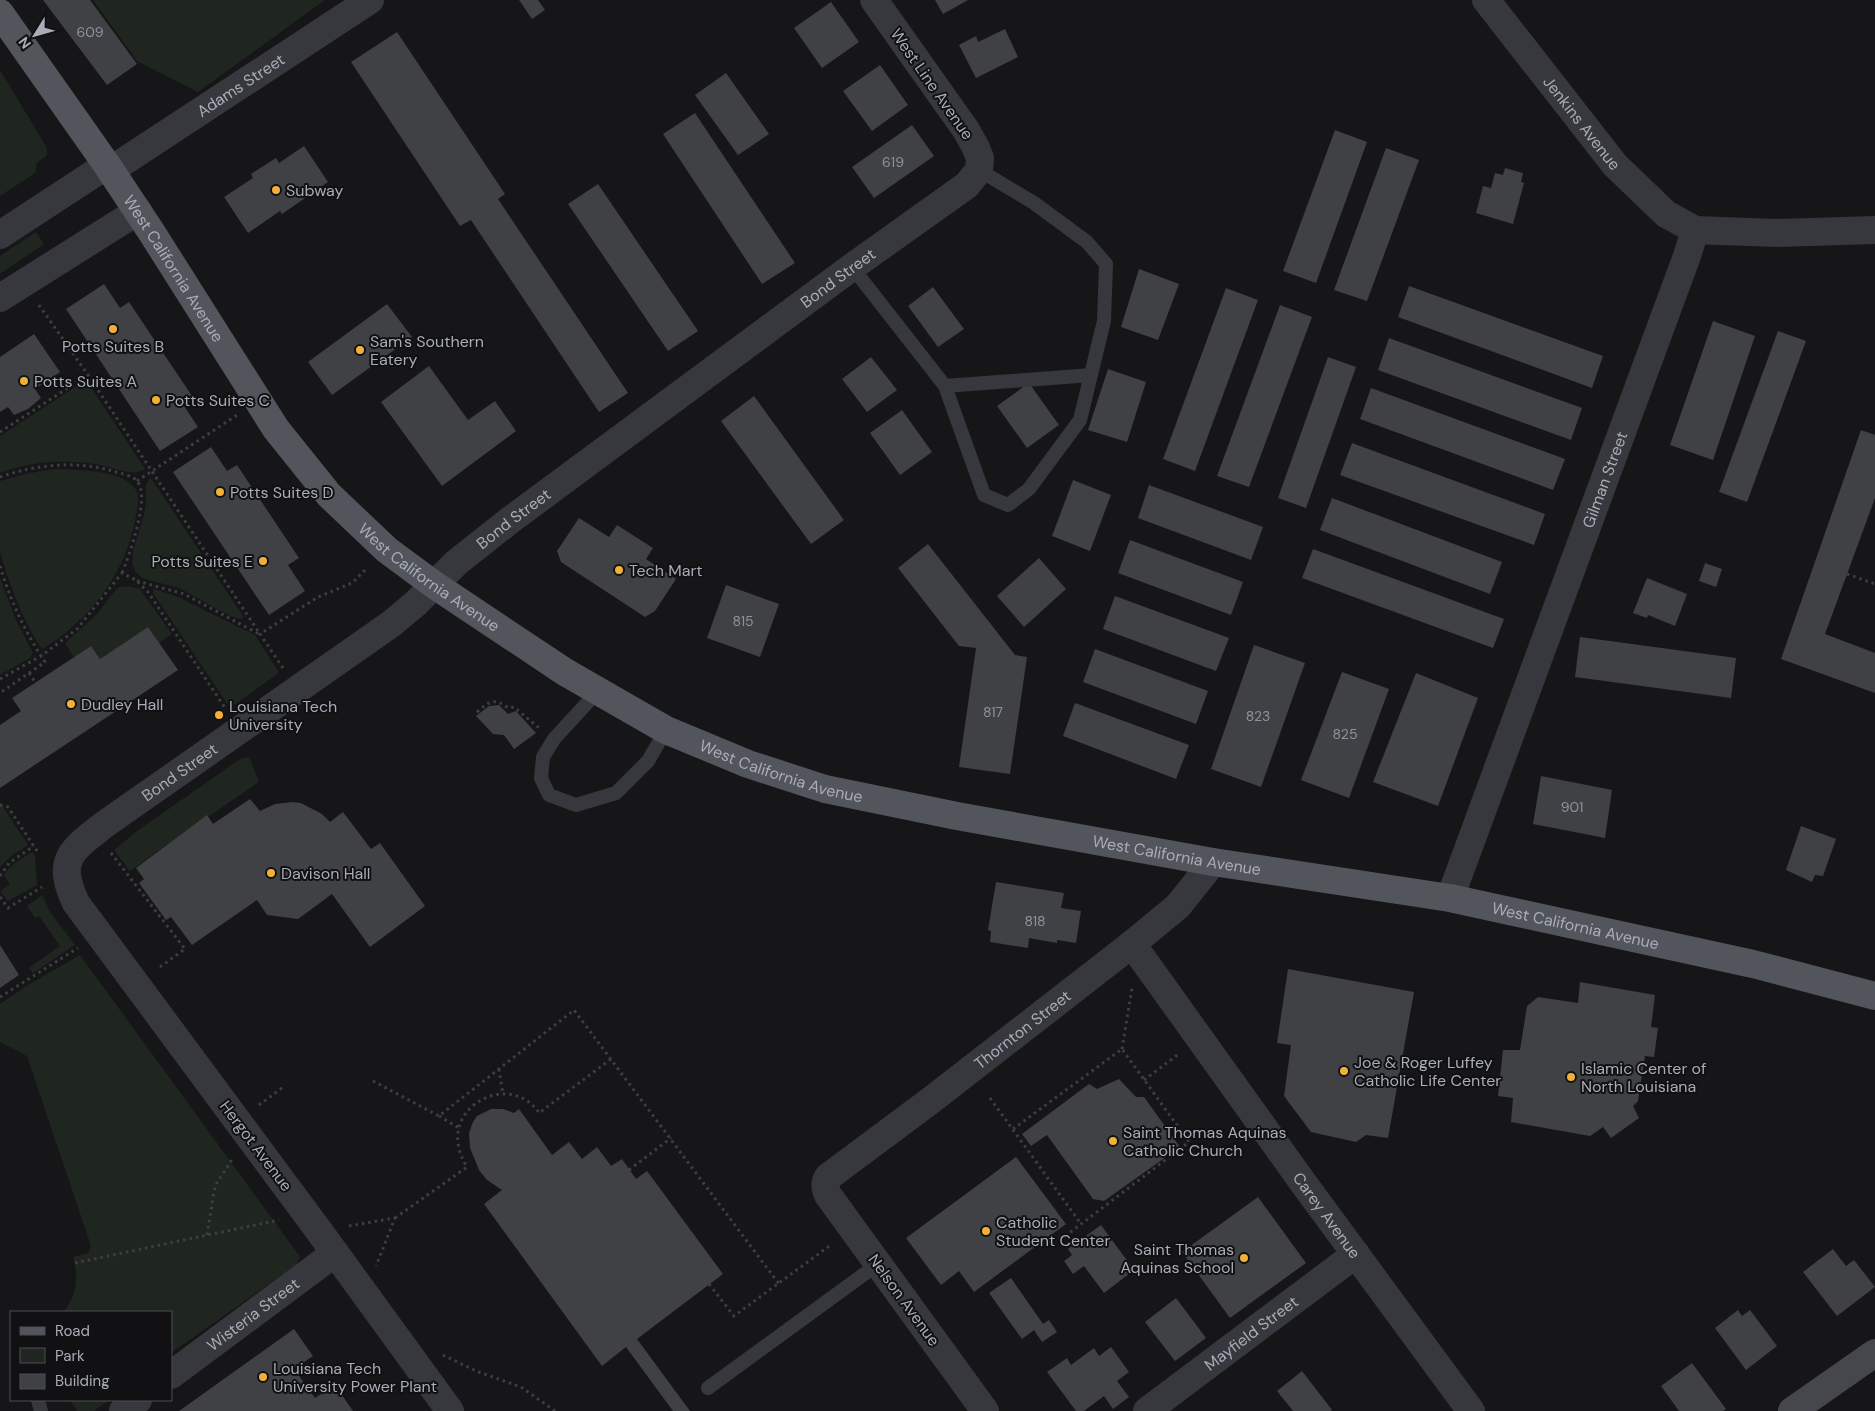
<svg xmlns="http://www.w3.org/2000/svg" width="1875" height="1411" font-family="'DM Sans',sans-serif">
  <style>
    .green { fill: #1e261f }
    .building { fill: #404145 }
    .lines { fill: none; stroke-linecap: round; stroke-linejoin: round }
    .path { stroke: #3d3f44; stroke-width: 3; stroke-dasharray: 2.5 4; stroke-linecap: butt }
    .service { stroke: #37383d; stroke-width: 14 }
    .minor { stroke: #37383d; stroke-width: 28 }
    .secondary { stroke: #45474d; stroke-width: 28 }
    .primary { stroke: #53555c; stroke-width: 28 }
    .poi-dot { fill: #f2b134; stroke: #111113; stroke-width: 2 }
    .labels { text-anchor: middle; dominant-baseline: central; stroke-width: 4; stroke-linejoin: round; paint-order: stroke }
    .number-label { font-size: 14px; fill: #8e929b }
    .street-label { font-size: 16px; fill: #a8adb8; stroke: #111113 }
    .poi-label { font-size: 16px; fill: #a8adb8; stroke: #111113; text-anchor: start }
  </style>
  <rect width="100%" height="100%" fill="#161618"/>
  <path class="green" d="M93,0H325L198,92L137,61Z
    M0,70L47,148V155L37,163L35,173L0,196Z
    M36,232L44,244L0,274V256Z
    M86,380L145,469C133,478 114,467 100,465C66,459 32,461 0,473V436Z
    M54,469C76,470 118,469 134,487C141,495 137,507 136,516C127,572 90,620 43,649C30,638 3,569 0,551C0,531 0,503 0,481L25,474Z
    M151,478L243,616L241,619C224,616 194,594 176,587C162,582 138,583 133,566C130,553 141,528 144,514C145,509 146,504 146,499C146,490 143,485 151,478Z
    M0,578L16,620L33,653L30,658L0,675Z
    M128,586L140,589L172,634L159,643L148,627L100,659L91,646L74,657L65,643L96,615L115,591L119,587Z
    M155,589L178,597L255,635L278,671L277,674L230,708L153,593V590Z
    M249,757L259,782L208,817L207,816L130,871L114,850L137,831L240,759Z
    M0,802L28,845L10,857L0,867Z
    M32,852L35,856L37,885L8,901L0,891L10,884L4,875C10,864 22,859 32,852Z
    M42,895L50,912L75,945L33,973L29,968L60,946L39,916L35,918L27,906Z
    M80,955L300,1257L296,1265L171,1353V1312H63C77,1297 79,1276 73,1257L88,1253L91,1246L27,1056L0,1042V1004L28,985Z
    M70,1400H109L94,1411H77Z"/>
  <path class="building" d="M43,0H90L137,64L107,85Z
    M519,0H538L545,10L532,19Z
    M935,0H968L943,14Z
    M831,2L859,42L822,68L794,28Z
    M1005,29L1018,57L976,78L959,45L976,36L978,42Z
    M397,32L505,194L498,199L628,393L599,412L471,220L460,226L351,62Z
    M880,65L908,105L872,131L843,91Z
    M726,73L769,134L738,155L695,95Z
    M695,113L795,263L762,284L663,134Z
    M912,125L934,156L874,198L852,167Z
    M1335,130L1367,142L1316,283L1283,271Z
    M304,146L328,182L282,214L280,211L248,233L224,197L253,178L251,174L276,158L279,163Z
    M1386,148L1419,160L1367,301L1334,290Z
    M1505,168L1523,173L1521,182L1524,183L1513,224L1476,213L1483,186L1491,188L1495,173L1503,175Z
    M598,184L698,331L668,351L568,204Z
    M1139,269L1179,284L1158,340L1121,327Z
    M104,284L120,308L129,302L192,396L182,403L198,427L160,451L66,309Z
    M1409,286L1603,356L1592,388L1398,317Z
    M933,287L964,329L938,347L908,306Z
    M1226,288L1258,300L1195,471L1163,459Z
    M387,304L412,337L332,395L308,362Z
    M1280,305L1312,317L1249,487L1217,476Z
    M1713,321L1755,336L1713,460L1670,445Z
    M1778,331L1806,341L1747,502L1719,492Z
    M34,334L60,372L35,389L41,398L28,409L14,415L8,407L0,412V357Z
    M1389,338L1582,408L1571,440L1378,370Z
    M871,357L897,390L867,412L842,379Z
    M1328,357L1356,367L1306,508L1278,498Z
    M429,366L468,420L495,401L516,431L442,486L381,402Z
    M1108,369L1146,382L1127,442L1088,430Z
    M1029,383L1059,425L1027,448L997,406Z
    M1371,388L1565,459L1553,490L1360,419Z
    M754,396L844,520L811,544L721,421Z
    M902,410L932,452L900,475L870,433Z
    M1861,430L1875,435V498L1825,634L1875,653V693L1781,659Z
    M1352,443L1545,514L1534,545L1340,475Z
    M211,447L227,471L237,465L299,558L288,565L305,591L269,615L173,472Z
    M1073,480L1111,495L1090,551L1052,536Z
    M1149,485L1263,527L1251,560L1138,518Z
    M1332,498L1502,562L1490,594L1320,530Z
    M579,518L609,537L617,525L653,548L646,559L676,579L655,611L645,617L561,562L557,551Z
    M1130,540L1243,582L1231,615L1118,573Z
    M928,544L1015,655L1027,657L1010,774L959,767L976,648L959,646L898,568Z
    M1313,549L1504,619L1493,648L1302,578Z
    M1039,558L1066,589L1024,627L997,596Z
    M1705,563L1722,569L1716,587L1699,581Z
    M1647,578L1687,594L1675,626L1648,615L1647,618L1633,613Z
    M726,585L779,604L760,657L707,638Z
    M1115,596L1229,638L1216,671L1103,629Z
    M148,627L178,670L0,788V725L21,711L12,698L91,646L100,659Z
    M1580,637L1736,658L1731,698L1575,677Z
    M1254,645L1305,663L1261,787L1211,769Z
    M1095,649L1208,691L1196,724L1083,682Z
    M1342,672L1389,689L1349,798L1301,780Z
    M1416,673L1478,698L1438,806L1373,782Z
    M1075,703L1189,745L1176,779L1063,736Z
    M499,705L508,714L516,711L536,733L514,749L504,735L493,734L476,716L489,706Z
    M1541,776L1612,790L1605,838L1533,824Z
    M250,799L260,811L275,804L293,802L301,803L322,814L330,822L343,812L371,849L380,843L425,906L370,947L332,894L298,919L267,915L257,900L192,945L171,917L166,920L139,883L144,879L136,868L207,815L213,824Z
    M1801,826L1836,839L1823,876L1815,875L1812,882L1786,870Z
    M996,882L1064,893L1061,908L1081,911L1076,943L1057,940V943L1029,938L1028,948L990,942L991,931L988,930Z
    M0,945L19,975L0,988Z
    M1288,969L1414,992L1388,1138L1366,1135L1356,1142L1311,1132L1284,1096L1291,1045L1277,1043Z
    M1580,982L1655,995L1651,1027L1658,1028L1654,1057L1645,1056L1638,1101L1633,1106L1639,1118L1611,1138L1603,1127L1590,1136L1511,1122L1513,1098L1498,1096L1503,1050H1520L1527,1006L1538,997L1578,1003Z
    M1119,1079L1136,1097H1144L1180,1147L1104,1201L1093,1199L1047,1135L1031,1146L1022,1134L1089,1084L1097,1089Z
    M491,1109H503L514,1113L519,1109L552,1155L569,1142L582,1159L597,1147L611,1166L622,1159L636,1179L647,1171L723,1274L637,1339L690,1411H673L626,1347L602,1366L484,1204L502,1190L487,1180L479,1170L470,1148L469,1133L473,1122L477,1116Z
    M1016,1157L1066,1224L974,1292L959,1271L941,1285L906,1238Z
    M1258,1197L1306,1263L1230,1318L1182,1252Z
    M1101,1225L1134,1270L1104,1293L1084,1266L1073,1274L1064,1261L1072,1255L1068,1249Z
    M1833,1249L1846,1266L1854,1260L1875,1287L1837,1316L1803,1272Z
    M1011,1278L1043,1324L1049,1320L1057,1332L1042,1342L1034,1330L1022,1339L989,1293Z
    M1176,1298L1206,1338L1175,1361L1145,1322Z
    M1738,1310L1742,1316L1750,1310L1777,1346L1746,1370L1715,1328Z
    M294,1329L313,1356L294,1369L315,1398L335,1385L353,1411H179Z
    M1111,1347L1129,1372L1117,1381L1129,1397L1113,1409L1104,1396L1084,1411H1076L1047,1372L1067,1358L1071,1365L1094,1348L1099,1356Z
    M1692,1363L1726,1409L1723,1411H1679L1661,1386Z
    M1302,1371L1332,1410L1331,1411H1293L1277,1391Z"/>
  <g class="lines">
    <path class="path" d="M39,305L88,375L260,634
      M0,432L88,375
      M0,477C38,464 78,460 116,472C123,474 133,476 137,481C151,496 129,556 122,573
      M137,481L237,415
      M0,566C10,600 25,632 45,662L0,693
      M1847,574L1875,584
      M137,581L184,594L259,634
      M283,668L260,634L318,597L352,583L367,568
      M29,673L35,682
      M0,679L41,656L77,629L122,573L136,580L148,592L225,708
      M477,712C489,702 494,697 508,708L514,707L539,728
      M0,805L8,807L39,854
      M111,853L185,949L157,969
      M0,876L9,863L34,846
      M0,897L8,908L42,887
      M0,997L78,948
      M1122,1049L1132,988
      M499,1069L503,1095
      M1144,1080L1180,1053
      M373,1081L439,1116L574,1010L779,1284
      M990,1098L1081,1224
      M259,1105L282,1088
      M439,1116L459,1128
      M1013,1129L1122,1049L1189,1142L1064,1237L1048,1238
      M629,1170L671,1138
      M395,1218L467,1167C431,1110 509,1068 539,1113L611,1059
      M349,1226L395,1218L376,1266
      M207,1235L215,1186L233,1158
      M75,1263L279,1220
      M709,1284L734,1316L832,1244
      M443,1355L476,1371L521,1387L555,1411"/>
    <path class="service" d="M852,267L945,386L984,495L1008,505L1029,489L1080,420L1104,321L1106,264L1087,242L1034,203L979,170
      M945,386L1091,375
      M598,691L554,739L543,757L541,778L549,795L576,805L616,793L648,761L666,730
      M708,1388L878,1264
      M38,1400L41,1411"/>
    <g class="minor">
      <path id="s1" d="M1486,0L1615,165L1666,214L1695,230"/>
      <path id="s2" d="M111,170L370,0"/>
      <path d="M0,235L107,165"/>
      <path d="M0,298L138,211"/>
      <path id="s3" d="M1450,898L1687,256L1695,230L1776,233L1875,230"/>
      <path id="s4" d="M1132,944L1304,1184L1471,1411"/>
      <path id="s5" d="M171,1375L335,1253"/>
      <path d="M123,1411L138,1400"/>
      <path id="s6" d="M450,1411L322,1235L76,903C55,859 72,850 105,824L391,624L415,604L456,563L509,521L852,267L967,185L979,170L980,158L975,146L966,130L874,0"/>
      <path id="s7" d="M985,1411L828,1195C825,1188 824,1184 828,1177L930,1101L1132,944L1178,906L1213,862"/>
      <path id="s8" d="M1147,1411L1356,1254"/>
    </g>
    <path class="secondary" d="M1792,1411L1875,1353"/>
    <path class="primary" id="s9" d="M0,13L107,165L152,233L276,429L329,495L387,550L433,584L565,672L666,730L748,764L825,789L957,816L1213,862L1450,898L1753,964L1875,996"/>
  </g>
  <g class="poi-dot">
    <circle cx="276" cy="190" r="5"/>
    <circle cx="113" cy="329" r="5"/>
    <circle cx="360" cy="350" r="5"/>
    <circle cx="24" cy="381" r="5"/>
    <circle cx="156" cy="400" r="5"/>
    <circle cx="220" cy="492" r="5"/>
    <circle cx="263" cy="561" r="5"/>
    <circle cx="619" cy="570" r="5"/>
    <circle cx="71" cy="704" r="5"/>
    <circle cx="219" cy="715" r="5"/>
    <circle cx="271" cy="873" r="5"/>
    <circle cx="1344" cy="1071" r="5"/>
    <circle cx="1571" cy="1077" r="5"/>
    <circle cx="1113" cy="1141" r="5"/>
    <circle cx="986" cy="1231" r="5"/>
    <circle cx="1244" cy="1258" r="5"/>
    <circle cx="263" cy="1377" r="5"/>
  </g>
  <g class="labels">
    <g class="number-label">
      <text x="90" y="32">609</text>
      <text x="893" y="162">619</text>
      <text x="743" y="621">815</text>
      <text x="993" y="712">817</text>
      <text x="1258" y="716">823</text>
      <text x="1345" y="734">825</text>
      <text x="1572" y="807">901</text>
      <text x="1035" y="921">818</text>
    </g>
    <g class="street-label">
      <text transform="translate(932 84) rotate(55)">West Line Avenue</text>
      <text stroke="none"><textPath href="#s2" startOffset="155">Adams Street</textPath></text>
      <text stroke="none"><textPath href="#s1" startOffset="156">Jenkins Avenue</textPath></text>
      <text stroke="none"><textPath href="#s9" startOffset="309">West California Avenue</textPath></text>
      <text stroke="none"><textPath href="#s6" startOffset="1642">Bond Street</textPath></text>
      <text stroke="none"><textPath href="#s3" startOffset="446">Gilman Street</textPath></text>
      <text stroke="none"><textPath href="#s6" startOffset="1238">Bond Street</textPath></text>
      <text stroke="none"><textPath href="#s9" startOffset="714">West California Avenue</textPath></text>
      <text stroke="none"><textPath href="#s9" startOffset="1119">West California Avenue</textPath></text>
      <text stroke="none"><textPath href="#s6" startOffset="818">Bond Street</textPath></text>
      <text stroke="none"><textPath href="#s9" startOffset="1524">West California Avenue</textPath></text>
      <text stroke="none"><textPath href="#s9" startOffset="1929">West California Avenue</textPath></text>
      <text stroke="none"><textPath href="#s7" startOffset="530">Thornton Street</textPath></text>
      <text transform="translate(256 1146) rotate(53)">Hergot Avenue</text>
      <text stroke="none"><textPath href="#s4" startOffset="334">Carey Avenue</textPath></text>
      <text transform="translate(904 1300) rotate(54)">Nelson Avenue</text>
      <text stroke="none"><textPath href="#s5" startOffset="102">Wisteria Street</textPath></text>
      <text stroke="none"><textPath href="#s8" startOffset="130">Mayfield Street</textPath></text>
    </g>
    <g class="poi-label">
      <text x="286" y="190">Subway</text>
      <text x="370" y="341">Sam's Southern<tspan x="370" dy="18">Eatery</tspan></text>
      <text x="113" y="346" text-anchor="middle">Potts Suites B</text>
      <text x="34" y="381">Potts Suites A</text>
      <text x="166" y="400">Potts Suites C</text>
      <text x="230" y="492">Potts Suites D</text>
      <text x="253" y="561" text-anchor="end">Potts Suites E</text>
      <text x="629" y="570">Tech Mart</text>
      <text x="81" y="704">Dudley Hall</text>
      <text x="229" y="706">Louisiana Tech<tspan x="229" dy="18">University</tspan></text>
      <text x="281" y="873">Davison Hall</text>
      <text x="1354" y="1062">Joe &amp; Roger Luffey<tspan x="1354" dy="18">Catholic Life Center</tspan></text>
      <text x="1581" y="1068">Islamic Center of<tspan x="1581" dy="18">North Louisiana</tspan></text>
      <text x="1123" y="1132">Saint Thomas Aquinas<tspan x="1123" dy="18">Catholic Church</tspan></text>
      <text x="996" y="1222">Catholic<tspan x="996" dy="18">Student Center</tspan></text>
      <text x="1234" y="1249" text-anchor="end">Saint Thomas<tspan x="1234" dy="18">Aquinas School</tspan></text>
      <text x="273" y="1368">Louisiana Tech<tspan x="273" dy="18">University Power Plant</tspan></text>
    </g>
  </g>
  <rect x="10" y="1311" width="162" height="90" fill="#111113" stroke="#4d4f55"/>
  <rect x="20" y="1327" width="25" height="8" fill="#53555c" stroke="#4d4f55"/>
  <text x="55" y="1336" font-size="15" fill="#a8adb8">Road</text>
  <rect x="20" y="1348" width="25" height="15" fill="#1e261f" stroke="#4d4f55"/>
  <text x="55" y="1361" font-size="15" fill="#a8adb8">Park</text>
  <rect x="20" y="1374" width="25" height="15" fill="#404145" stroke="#4d4f55"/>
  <text x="55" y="1386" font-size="15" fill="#a8adb8">Building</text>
  <g transform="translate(35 35) rotate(233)" stroke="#111113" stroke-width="4" paint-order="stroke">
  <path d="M0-4L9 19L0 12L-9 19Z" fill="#a8adb8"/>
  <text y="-8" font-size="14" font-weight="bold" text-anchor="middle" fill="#a8adb8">N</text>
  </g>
</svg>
